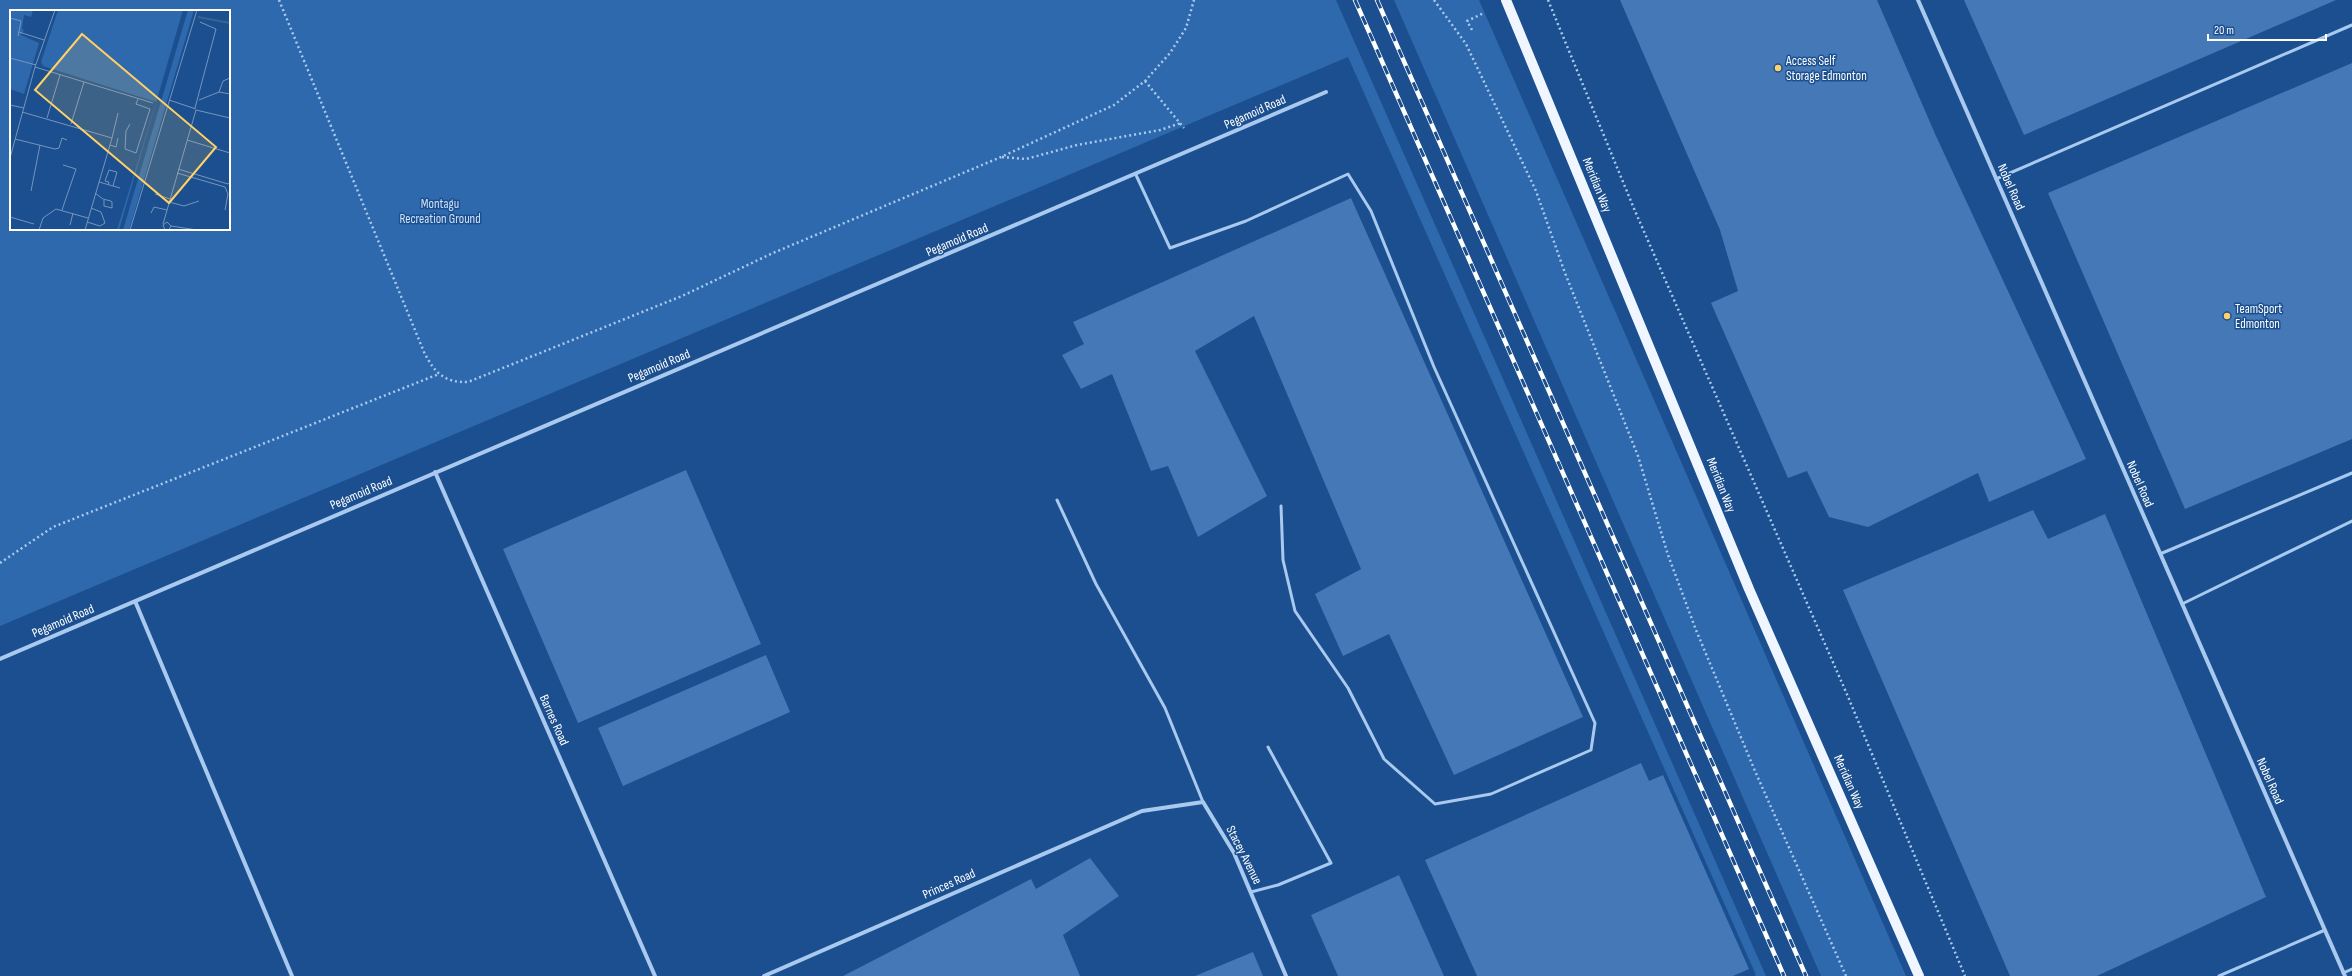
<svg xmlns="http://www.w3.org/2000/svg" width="2352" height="976" font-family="'Sofia Sans Condensed',sans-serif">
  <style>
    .green { fill: #2e69ad; fill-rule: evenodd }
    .building { fill: #4478b7 }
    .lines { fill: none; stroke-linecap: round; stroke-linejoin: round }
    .path { stroke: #a9c9ee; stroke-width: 2.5; stroke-dasharray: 2 3; stroke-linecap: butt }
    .service { stroke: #a9c9ee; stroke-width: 3 }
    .minor { stroke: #a9c9ee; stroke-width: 4 }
    .primary { stroke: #f0f6ff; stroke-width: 10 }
    .rail-casing { stroke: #fff; stroke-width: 4.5 }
    .rail { stroke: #1b4f8f; stroke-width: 3; stroke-dasharray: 9; stroke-linecap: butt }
    .poi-dot { fill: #ffd166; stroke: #1b4f8f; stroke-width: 1.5 }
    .labels { text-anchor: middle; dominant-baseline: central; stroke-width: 3; stroke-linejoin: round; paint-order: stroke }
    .poi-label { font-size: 13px; fill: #fff; stroke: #1b4f8f; text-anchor: start }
    .street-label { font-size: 13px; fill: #fff; stroke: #1b4f8f }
    .park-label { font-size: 13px; fill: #cfe3fa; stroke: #1b4f8f }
    .inset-river { fill: none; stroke: #3c6290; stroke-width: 2 }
    .inset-road { fill: none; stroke: #7695bc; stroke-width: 1 }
    .view { fill: #ffd166; fill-opacity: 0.15; stroke: #ffd166; stroke-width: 2 }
    .inset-edge { fill: none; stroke: #fff; stroke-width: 2 }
  </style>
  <rect width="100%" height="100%" fill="#1b4f8f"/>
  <path class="green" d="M0,0H1336L1766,976H1754L1756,975L1348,57L0,626ZM11,11H229V229H11Z
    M1394,0H1479L1906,976H1821Z"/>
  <path class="building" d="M1620,0H1877L1936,136L2086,459L1989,502L1978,473L1868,527L1829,517L1807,471L1788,478L1711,303L1738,291L1720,230Z
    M1964,0H2336L2024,135Z
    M2352,63V439L2185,509L2048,193Z
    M1351,198L1583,717L1454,775L1389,634L1343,656L1315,594L1361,569L1254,316L1195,351L1267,496L1198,537L1168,466L1151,471L1112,374L1081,389L1062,355L1084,344L1073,322Z
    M686,470L761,644L578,723L503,549Z
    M2033,510L2048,539L2105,514L2266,897L2097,976H2010L1843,590Z
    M766,655L790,712L623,786L598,728Z
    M1641,763L1649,781L1663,775L1749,969L1733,976H1477L1425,860Z
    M1090,858L1119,896L1063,935L1080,976H843L1031,879L1036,889Z
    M1399,875L1444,976H1338L1311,915Z
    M1253,952L1263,976H1195Z"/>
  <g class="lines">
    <path class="path" d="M279,0L424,352C434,372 444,383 468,382L682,296L773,253L1001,157L1114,105L1145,81L1170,53L1186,28L1194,0
      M1434,0L1466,44L1536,191L1565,273L1638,456L1668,555L1696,630L1755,771L1846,976
      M1548,0L1635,211L1846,692L1965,976
      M1472,30L1467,21L1484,13
      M1145,81L1184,128
      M1002,157L1026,159L1077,145L1160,130L1181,123
      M0,563L53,527L439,374"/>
    <path class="service" d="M1136,175L1170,248L1246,221L1348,174L1371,211L1434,367L1595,723L1591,750L1491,794L1435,804L1384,759L1348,688L1295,611L1283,560L1281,506
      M1996,179L2352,25
      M1057,500L1096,584L1165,708L1203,802
      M2160,554L2352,473
      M2182,604L2352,521
      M1251,892L1278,885L1331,863L1268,747
      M2343,973L2352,969
      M2219,976L2325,930"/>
    <path class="minor" d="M1918,0L2345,976
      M435,472L655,976
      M135,601L292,976
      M0,659L1326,92
      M764,976L1142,811L1203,802L1234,853L1286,976"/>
    <path class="primary" d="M1506,0L1749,589L1919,976"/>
    <g class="rail-casing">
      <path id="rail" d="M1355,0L1784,976
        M1377,0L1806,976"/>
    </g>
    <use href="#rail" class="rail"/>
  </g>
  <g class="poi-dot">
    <circle cx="1778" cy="68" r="4"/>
    <circle cx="2227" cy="316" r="4"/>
  </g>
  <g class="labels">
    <g class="poi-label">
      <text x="1786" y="61">Access Self<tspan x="1786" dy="15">Storage Edmonton</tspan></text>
      <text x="2235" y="309">TeamSport<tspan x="2235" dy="15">Edmonton</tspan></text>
    </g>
    <g class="street-label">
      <text transform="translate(1255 112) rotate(-24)">Pegamoid Road</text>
      <text transform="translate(1597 185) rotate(68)">Meridian Way</text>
      <text transform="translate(2011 187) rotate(66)">Nobel Road</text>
      <text transform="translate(957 240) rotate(-23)">Pegamoid Road</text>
      <text transform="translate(659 366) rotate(-23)">Pegamoid Road</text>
      <text transform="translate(2140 484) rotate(66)">Nobel Road</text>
      <text transform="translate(1721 485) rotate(68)">Meridian Way</text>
      <text transform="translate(361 493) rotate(-23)">Pegamoid Road</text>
      <text transform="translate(63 621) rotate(-23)">Pegamoid Road</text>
      <text transform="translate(554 720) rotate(66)">Barnes Road</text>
      <text transform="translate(2270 781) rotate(66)">Nobel Road</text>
      <text transform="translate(1849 782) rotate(66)">Meridian Way</text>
      <text transform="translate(1244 855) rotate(63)">Stacey Avenue</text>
      <text transform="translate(949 884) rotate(-24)">Princes Road</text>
    </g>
    <g class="park-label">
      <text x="440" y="204">Montagu<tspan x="440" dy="15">Recreation Ground</tspan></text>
    </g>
  </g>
  <g transform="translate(10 10)">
    <rect width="220" height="220" fill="#1b4f8f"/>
    <path d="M0,0H23L21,7L14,5L12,19L14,20L11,25L29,33L14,84L0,79ZM48,0H173L109,220H107L146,92L33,56L31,52ZM178,0H184L119,220H113Z" fill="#2e69ad"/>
    <path class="inset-river" d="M188,7L220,13"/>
    <path class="inset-road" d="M0,8L11,11L8,26M9,22L34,30M0,48L26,55M25,57L143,93M209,82L213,71L220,68M159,90L186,99M189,90L209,82L220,84M0,95L14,98M185,98L206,19L190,12M186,100L220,108M12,102L102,128L75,220M37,108L50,65M61,114L74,72M120,114L116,121L115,139L126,143L140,99L126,94L128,89M102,128L108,103M5,129L45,139L49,138L52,128L57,130M177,130L220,143M100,135L106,137L108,128M0,148L25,57L45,0M168,159L218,174L220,172M167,163L215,177L218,184L215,200M89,172L110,178M98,175L99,172L95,171L99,160L107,162L103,176M21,181L30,135M85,183L93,189L101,191L102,192V198L94,196V190M145,184L160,189M159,192L174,196L189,191M52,200L66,159L53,155M141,203L144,197L157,200M0,207L24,214M77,212L90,216L95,213L91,202L81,198M153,214L186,100M60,215L63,203M161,216L187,220M29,220L33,208L46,199L78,208M120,220L187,0M155,220L153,215L157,212L161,216L159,220"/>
    <path class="view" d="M72,24L206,137L159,193L25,80Z"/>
    <rect width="220" height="220" class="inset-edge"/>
  </g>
  <path d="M2208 34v6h118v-6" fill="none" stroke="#ffffff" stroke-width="2"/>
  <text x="2214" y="34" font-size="12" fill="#ffffff" stroke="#1b4f8f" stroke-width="3" paint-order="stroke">20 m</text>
</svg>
